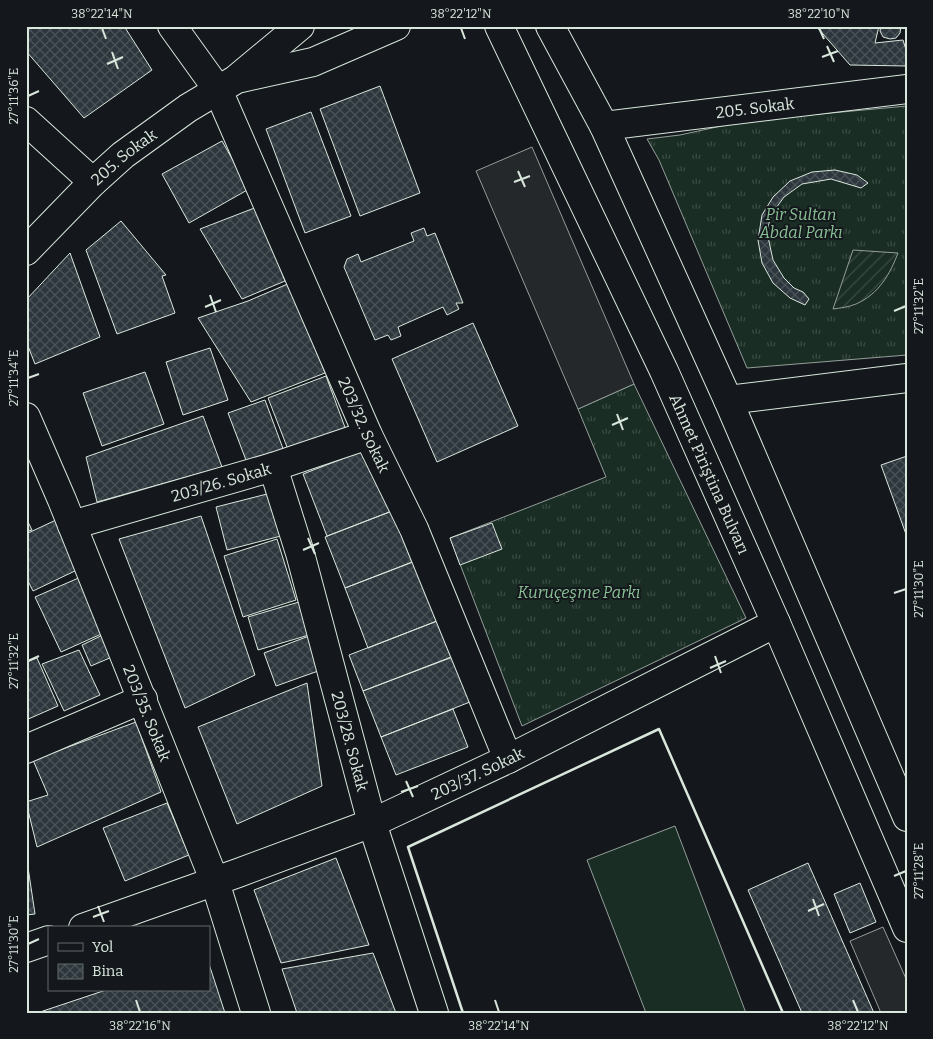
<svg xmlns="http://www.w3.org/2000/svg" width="933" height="1039" font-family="Bitter,serif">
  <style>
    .grass { fill: url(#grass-tufts); stroke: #939e99 }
    .garden { fill: url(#garden-furrows); stroke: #939e99 }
    .pitch { fill: #1a2d24; stroke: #939e99 }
    .parking { fill: #24282b; stroke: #939e99 }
    .building { fill: url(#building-cross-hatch); stroke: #d8e6dc }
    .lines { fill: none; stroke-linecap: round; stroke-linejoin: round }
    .minor-casing { stroke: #d8e6dc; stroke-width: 30 }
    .secondary-casing { stroke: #d8e6dc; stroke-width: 30 }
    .minor { stroke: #14181c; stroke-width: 28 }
    .secondary { stroke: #14181c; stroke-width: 28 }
    .wall { stroke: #d8e6dc; stroke-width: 2.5 }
    .ticks { fill: none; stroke: #d8e6dc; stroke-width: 2 }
    .labels { text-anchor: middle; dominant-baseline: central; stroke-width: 4; stroke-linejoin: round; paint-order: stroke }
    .street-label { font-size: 16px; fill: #d8e6dc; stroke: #14181c }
    .park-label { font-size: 16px; font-style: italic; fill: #8ac095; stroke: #14181c }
    .neatline { fill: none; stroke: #d8e6dc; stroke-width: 2 }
    .ticks-label { font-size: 12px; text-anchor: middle; fill: #d8e6dc }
  </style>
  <defs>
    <pattern id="grass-tufts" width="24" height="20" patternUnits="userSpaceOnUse" patternTransform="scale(1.25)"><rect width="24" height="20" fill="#1a2d24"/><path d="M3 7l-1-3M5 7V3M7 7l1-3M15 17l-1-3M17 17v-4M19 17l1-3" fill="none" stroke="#3b4b43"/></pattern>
    <pattern id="garden-furrows" width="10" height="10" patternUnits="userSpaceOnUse" patternTransform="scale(1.25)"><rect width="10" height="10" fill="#1a2d24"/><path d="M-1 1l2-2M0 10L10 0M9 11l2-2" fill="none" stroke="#3b4b43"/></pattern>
    <pattern id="building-cross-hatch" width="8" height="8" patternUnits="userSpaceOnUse" patternTransform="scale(1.25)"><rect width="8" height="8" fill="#2c363c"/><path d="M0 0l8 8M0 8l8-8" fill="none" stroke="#4a5358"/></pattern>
  </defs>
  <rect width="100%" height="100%" fill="#14181c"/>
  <path class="grass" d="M907,106V355L747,368L659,160L647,139L680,135L744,121Z
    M634,384L746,618L522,726L450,538L606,477L578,409Z"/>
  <path class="garden" d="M853,250L898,253C890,274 879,294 856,304C849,307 840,308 833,309Z"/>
  <path class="pitch" d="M675,826L746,1013H646L587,860Z"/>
  <path class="parking" d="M532,147L634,384L578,409L476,171Z
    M883,927L907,981V1013H881L850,941Z"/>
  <path class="building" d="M26,26H124L152,70L84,118L26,51Z
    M816,26H879L875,43L903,40L907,53V66L850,65Z
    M881,26H901L900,33L896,38L890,39L883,37L880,31Z
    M380,86L420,193L360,216L320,109Z
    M311,112L351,216L305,233L266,129Z
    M222,141L249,189L189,223L162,174Z
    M835,170L857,175L868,183L861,188L831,179L802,184L784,197L771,215L767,232L773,260L784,278L794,288L803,292L809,299L805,305L790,298L773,283L762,263L758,240L762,215L773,197L790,181L812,172Z
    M257,207L285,281L242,299L200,229Z
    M121,221L166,275L162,276L175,313L117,334L86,250Z
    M424,228L427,236L435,233L463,303H456L459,309L447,315L443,307L398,327L401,336L391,340L388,335L375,340L344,267L347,259L358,254L361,262L414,241L411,233Z
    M70,253L100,337L35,364L26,341V300Z
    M290,283L325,373L251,402L198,318L248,301Z
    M473,323L518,426L437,462L392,359Z
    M210,348L228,400L183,415L166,362Z
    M145,372L164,424L102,446L83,393Z
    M326,376L346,430L289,452L268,398Z
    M265,400L285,454L249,468L228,413Z
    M203,416L222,467L97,502L86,457Z
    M368,449L392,511L327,536L303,474Z
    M907,456V537L881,465Z
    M271,493L281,536L227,550L216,507Z
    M392,511L412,562L345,588L325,537Z
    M201,516L255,675L185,708L119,539Z
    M26,518L32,530L26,532Z
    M56,520L79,569L33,591L26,577V534Z
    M492,523L502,549L460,565L450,538Z
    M277,539L296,600L243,617L224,556Z
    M413,562L437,621L368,648L345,588Z
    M83,576L108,631L61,652L35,597Z
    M299,602L309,635L258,650L248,617Z
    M437,621L451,657L363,691L349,655Z
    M109,632L119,654L91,666L82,645Z
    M309,636L321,670L276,686L264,653Z
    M79,650L100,695L64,711L42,664Z
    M458,655L475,700L381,737L363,691Z
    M37,658L58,706L26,720V662Z
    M307,683L322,786L237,824L198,727Z
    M453,709L468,747L396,775L381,737Z
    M136,722L161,792L37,847L26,802L48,795L33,760Z
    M167,803L189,855L125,881L103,828Z
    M26,854L35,914L26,915Z
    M336,858L369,945L281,963L254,890Z
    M808,863L874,1013H802L748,890Z
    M860,883L876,922L850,933L834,894Z
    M373,953L396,1013H297L282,969Z
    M209,964L225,1013H37L106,990H209Z"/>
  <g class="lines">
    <g class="minor-casing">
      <g id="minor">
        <path id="s1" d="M172,26L218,90L368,435L414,529L508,759"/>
        <path d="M26,121L93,182"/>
        <path id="s2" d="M604,126L907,89"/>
        <path d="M728,400L907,378"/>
        <path id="s3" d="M26,417L62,500L215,882L256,1013"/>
        <path id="s4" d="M273,467L300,553L372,823L434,1013"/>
        <path id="s5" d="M72,525L273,467L368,435"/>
        <path d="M26,749L143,699"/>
        <path id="s6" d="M83,928L238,873L372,823L508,759L776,623"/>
        <path d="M26,948L49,940"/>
      </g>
    </g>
    <g class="secondary-casing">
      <g id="secondary">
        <path id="s7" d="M499,26L664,371L776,623L907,928"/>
        <path d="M550,26L604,126L728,400L907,817"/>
        <path d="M241,78L313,62L396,26"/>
        <path id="s8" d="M26,251L93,182L123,155L188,108L235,80L300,26"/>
      </g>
    </g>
    <use href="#minor" class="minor"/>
    <use href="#secondary" class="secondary"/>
    <path class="wall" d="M463,1013L408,847L659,729L783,1013"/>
  </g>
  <path class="ticks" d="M102,28L106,39M461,28L465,39M819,28L824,39M827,46L834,62M112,52L118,69M822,57L838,51M107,64L123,57M28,96L39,91M518,171L525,187M514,182L530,176M210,295L216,312M205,307L221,300M894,311L906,306M28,378L39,374M617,414L623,430M612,425L628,418M308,538L315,554M303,550L319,543M894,593L906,589M715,656L721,673M28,661L39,656M710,668L726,661M406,781L413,797M401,792L418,786M894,876L906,871M813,899L819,916M98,906L104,922M808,911L824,904M93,917L109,911M28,944L39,939M136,1000L140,1012M495,1000L499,1012M853,1000L858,1012"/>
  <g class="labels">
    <g class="street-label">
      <text stroke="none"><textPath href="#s2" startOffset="152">205. Sokak</textPath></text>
      <text stroke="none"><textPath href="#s8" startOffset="136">205. Sokak</textPath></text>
      <text stroke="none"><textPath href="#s1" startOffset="444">203/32. Sokak</textPath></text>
      <text stroke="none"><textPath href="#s7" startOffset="495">Ahmet Piriştina Bulvarı</textPath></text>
      <text stroke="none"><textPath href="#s5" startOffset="155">203/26. Sokak</textPath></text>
      <text stroke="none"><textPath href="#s3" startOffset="320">203/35. Sokak</textPath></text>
      <text stroke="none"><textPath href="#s4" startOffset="285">203/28. Sokak</textPath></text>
      <text stroke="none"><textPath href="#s6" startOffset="424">203/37. Sokak</textPath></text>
    </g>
    <g class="park-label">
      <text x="801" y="214">Pir Sultan<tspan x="801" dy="18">Abdal Parkı</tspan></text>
      <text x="579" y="592">Kuruçeşme Parkı</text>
    </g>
  </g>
  <rect width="933" height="1039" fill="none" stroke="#14181c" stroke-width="55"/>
  <rect x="48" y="926" width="162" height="65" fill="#14181c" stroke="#626a69"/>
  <rect x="58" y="943" width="25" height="8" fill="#14181c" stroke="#626a69"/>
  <text x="92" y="952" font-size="15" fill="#d8e6dc">Yol</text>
  <rect x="58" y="964" width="25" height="15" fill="url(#building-cross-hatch)" stroke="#626a69"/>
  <text x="92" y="976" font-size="15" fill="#d8e6dc">Bina</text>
  <rect x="28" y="28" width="878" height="984" class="neatline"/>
  <g class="ticks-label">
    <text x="102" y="18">38°22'14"N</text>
    <text x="461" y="18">38°22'12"N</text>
    <text x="819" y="18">38°22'10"N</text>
    <text transform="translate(14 96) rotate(-90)" y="4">27°11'36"E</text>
    <text transform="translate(919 306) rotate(-90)" y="4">27°11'32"E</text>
    <text transform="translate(14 378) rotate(-90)" y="4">27°11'34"E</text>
    <text transform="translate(919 589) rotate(-90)" y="4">27°11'30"E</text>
    <text transform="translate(14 661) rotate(-90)" y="4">27°11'32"E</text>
    <text transform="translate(919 871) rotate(-90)" y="4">27°11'28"E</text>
    <text transform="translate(14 944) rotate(-90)" y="4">27°11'30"E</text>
    <text x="140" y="1030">38°22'16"N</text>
    <text x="499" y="1030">38°22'14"N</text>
    <text x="858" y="1030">38°22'12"N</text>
  </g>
</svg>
